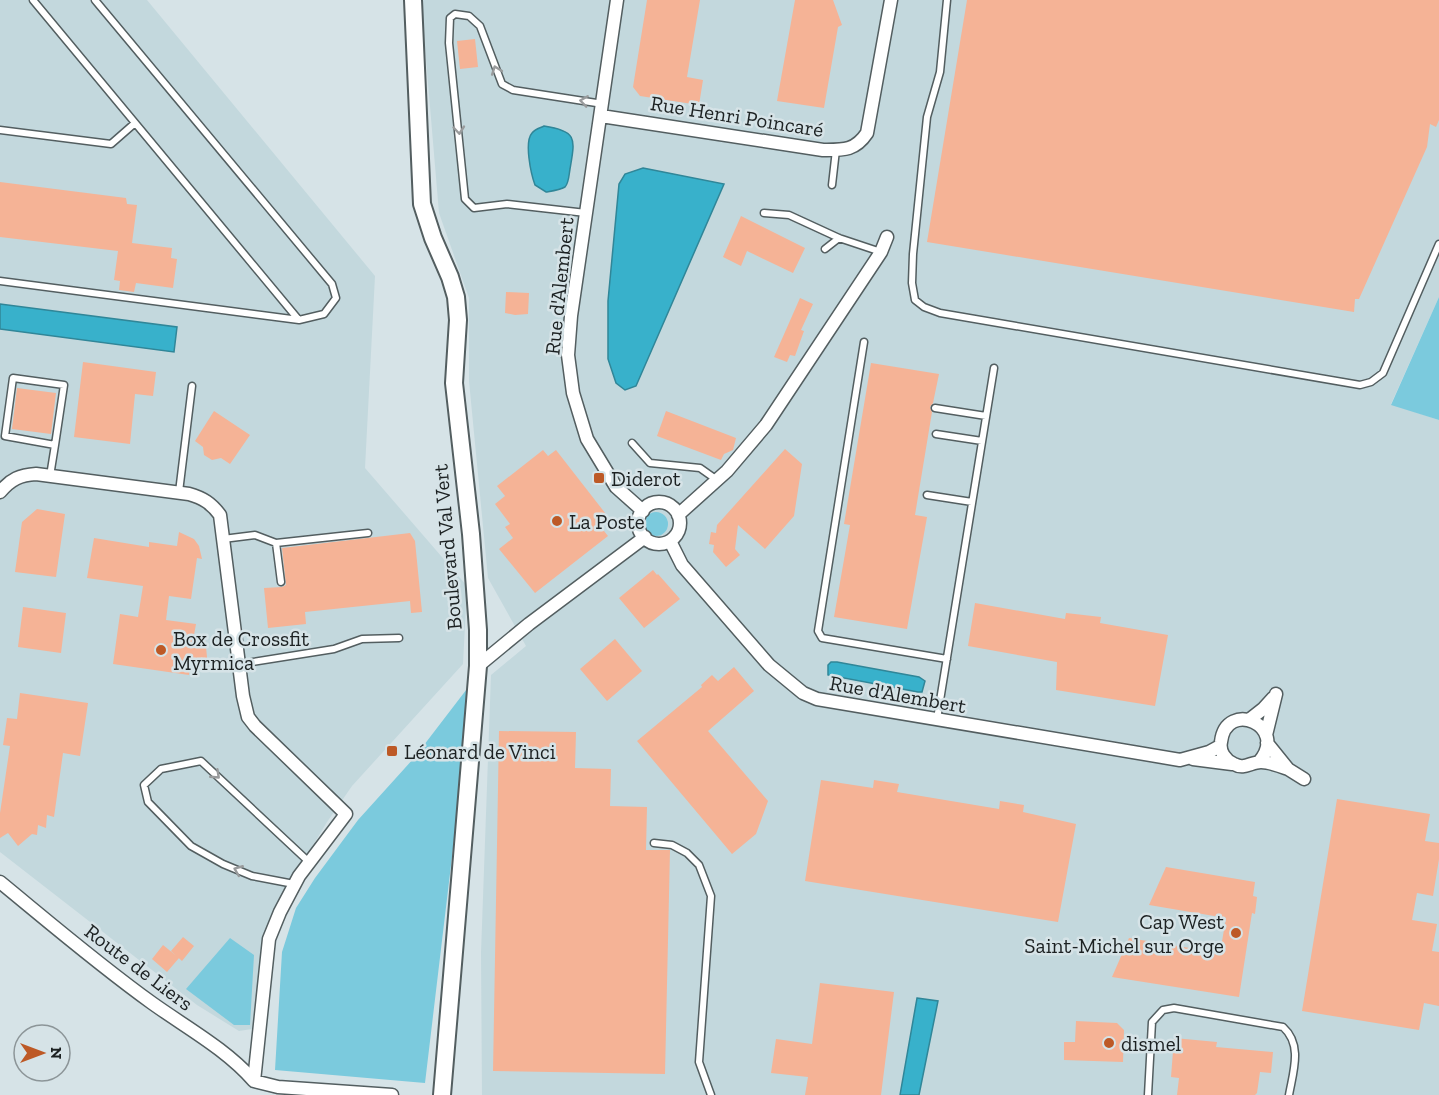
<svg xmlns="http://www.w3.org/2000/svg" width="1439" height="1095" font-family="'Zilla Slab',serif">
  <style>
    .built { fill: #c3d8dd }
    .green { fill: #7bcadd }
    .water { fill: #38b1cb; stroke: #308698; stroke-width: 1.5 }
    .building { fill: #f5b396 }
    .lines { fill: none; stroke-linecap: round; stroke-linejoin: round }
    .lane-casing { stroke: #535e60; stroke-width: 9 }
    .street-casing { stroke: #535e60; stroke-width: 15 }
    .secondary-casing { stroke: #535e60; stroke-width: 20 }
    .lane { stroke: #fff; stroke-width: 6 }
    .street { stroke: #fff; stroke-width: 12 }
    .secondary { stroke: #fff; stroke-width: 16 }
    .oneway { stroke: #999b9c }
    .poi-dot { fill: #bd5926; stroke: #d6e3e7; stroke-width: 2 }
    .labels { text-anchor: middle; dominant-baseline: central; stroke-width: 5; stroke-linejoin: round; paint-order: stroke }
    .street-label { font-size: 21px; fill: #1c2122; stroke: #d6e3e7 }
    .poi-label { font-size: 21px; fill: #1c2122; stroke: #d6e3e7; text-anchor: start }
  </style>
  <rect width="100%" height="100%" fill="#d6e3e7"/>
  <path class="built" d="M0,0H147L375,276L365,468L467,586L463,664L352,786L327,822L270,917L261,953L252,1029L239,1031L197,1005L0,852Z
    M421,0H1439V297L1391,404L1439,420V1095H482L481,953L491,675L526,646L488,578L469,381V298L439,213Z"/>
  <path class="green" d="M1439,297V420L1391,405Z
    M644 524a12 12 0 1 1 24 0a12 12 0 1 1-24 0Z
    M473,681L425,1083L275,1070L282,952L296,908L315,878L358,820L414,758Z
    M230,938L254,955L250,1025H234L186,989Z"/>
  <path class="water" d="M544,126C578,131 575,139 570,169C569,174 569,183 565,187C560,190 552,191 546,192L535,185C531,174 524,142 532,133C535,129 540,128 544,126Z
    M643,168L724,184L636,386L625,390L616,383L608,359V301L619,184L625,174Z
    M0,304L177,327L174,352L0,329Z
    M831,662H837L919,677L925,681L922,692H918L828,675V665Z
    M917,998L938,1001L919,1095H900Z"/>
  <path class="building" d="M647,0H700L687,77L703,80L699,105L640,96L633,87Z
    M795,0H833L842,25L838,27L824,108L777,101Z
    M967,0H1439V120L1436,127L1430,124L1427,147L1359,299H1355L1354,312L927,242Z
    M475,39L478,67L460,69L457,41Z
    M0,182L126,198L127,204L137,205L132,243L172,248L171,258L177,259L173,288L136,283L134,292L119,290L120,281L114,280L118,251L0,237Z
    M741,216L805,248L793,273L747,251L741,266L723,257Z
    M506,292L529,293L528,314L515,315L505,313Z
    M800,298L813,304L801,330L804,331L795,356L790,355L787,362L774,357Z
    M83,362L156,372L153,396L135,394L130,444L74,437Z
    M871,363L939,374L933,403L930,407L932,412L915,515L927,517L907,629L834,617L850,525L844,524Z
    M17,388L56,393L51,434L12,429Z
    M214,411L250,435L230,464L221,458L212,460L204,455L203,447L195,441Z
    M666,411L736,438L733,450L724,454L721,460L657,436Z
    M785,449L802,464L794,516L765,549L738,525L735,549L740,555L726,567L713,552L714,545L709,544L711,532L716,533L717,525Z
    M543,450L548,456L556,450L609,518L600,526L608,536L535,593L499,549L513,538L505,527L510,524L495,504L505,496L497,486Z
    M37,509L65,514L56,577L15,572L22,522Z
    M179,532L194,539L199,546L202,559L197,558L191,599L169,596L166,620L196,624L194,635L205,636L208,668L190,665L189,675L113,664L120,614L138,617L143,586L87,578L94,538L149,547V542L177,546Z
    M410,533L415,541L422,612L411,613L410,601L305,612L306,624L268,628L264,588L282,587L286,585L282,548Z
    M653,570L657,575L658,574L680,599L644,628L619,598Z
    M975,603L1065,619L1066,613L1101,617L1100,623L1168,635L1155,706L1056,690L1057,662L968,646Z
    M23,607L66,613L61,653L18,647Z
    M615,639L642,671L607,701L580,669Z
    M734,667L754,691L708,731L768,801L756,834L732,854L637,741L702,687L701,685L712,675L718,681Z
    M20,693L88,703L80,756L63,753L54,817L47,815L46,828L38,825L37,835L32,834L18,846L8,833L0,838V813L10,746L3,745L7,718L17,719Z
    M499,731L576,732L575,768L611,769L610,806L647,807L646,850H670L665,1074L493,1071Z
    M821,780L873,788L874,780L899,784L897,792L999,809L1000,801L1024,805L1023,812L1076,824L1058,922L805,881Z
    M1337,799L1430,814L1425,841L1439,843V859L1433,896L1417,893L1412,920L1437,924L1432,951L1439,952V1006L1424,1003L1419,1030L1302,1011Z
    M1166,867L1255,882L1253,896L1257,897L1255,914L1252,913L1239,997L1112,977L1129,938L1220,953L1226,918L1149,905Z
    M183,937L194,946L182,961L171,951Z
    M163,945L179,958L167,972L152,959Z
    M820,983L894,992L881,1095H805L808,1077L771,1073L776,1039L812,1044Z
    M1076,1021L1117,1023L1124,1030L1123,1062L1064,1060V1042H1075Z
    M1174,1038L1217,1042L1216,1047L1273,1052L1271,1073L1260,1072L1257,1093L1255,1095H1177L1179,1078L1171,1077Z"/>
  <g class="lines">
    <g class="lane-casing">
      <path id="lane" d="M33,0L298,319
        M947,0L940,72L927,117L913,254L912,283L915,300L924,307L940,313L1360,385L1371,382L1383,373L1439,244
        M0,130L111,144L135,123
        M832,185L836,150
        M586,213L507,204L474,208L465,199L449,43L450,18L455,14L469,16L480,26L502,84L513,90L603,104
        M764,213L789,215L839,238L881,252
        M825,249L839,238
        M0,281L299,320L324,314L336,298L332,284L95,0
        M864,342L818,631L822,638L947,659
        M935,408L986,416
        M936,434L982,441
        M632,443L650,463L700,468L717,480
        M50,476L55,445L5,436L13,378L64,385L55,445
        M179,492L192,386
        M927,495L972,502
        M223,539L255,535L276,543L368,533
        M276,543L281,582
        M240,664L334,649L362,639L399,638
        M937,719L994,368
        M654,843L672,845L687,853L699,865L711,896L699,1062L711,1095
        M294,884L252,876L223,864L191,846L148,802L144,785L161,769L201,761L309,862
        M1148,1095L1152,1022L1163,1010L1174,1008L1283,1027C1303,1045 1293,1072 1289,1095"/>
    </g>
    <g class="street-casing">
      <path id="street" d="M617,0L571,316L568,355L573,393L587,439L616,487L643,511
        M601,116L823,150C843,150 855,151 867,133L891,0
        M0,492C11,479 20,475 36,474L189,494C203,498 211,503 220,515L243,696L248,717L255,726L346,814L299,876L280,912L269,939L254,1081
        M638 523a21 21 0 1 1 42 0a21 21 0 1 1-42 0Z
        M678,515L727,471L766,425L881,252L887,237
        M670,541L682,565L769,665L803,693L817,699L1180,760L1209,752L1220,746
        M478,666L529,624L645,537
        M1249,720L1263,709L1273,698
        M1266,735L1276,694
        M1267,743L1288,769L1304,779
        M1193,759L1232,764
        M1259,762C1290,726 1226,698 1221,742C1219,751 1225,760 1234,764C1244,770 1251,762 1261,762C1270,762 1280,766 1288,769
        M0,882C50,923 99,965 152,1003C187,1028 226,1049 254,1081
        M254,1081L278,1087L392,1095"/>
    </g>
    <g class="secondary-casing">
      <path id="secondary" d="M413,0L422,204L433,238L450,277L456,297L458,320L454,383L471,534L478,630V666L442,1095"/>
    </g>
    <use href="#lane" class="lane"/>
    <use href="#street" class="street"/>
    <use href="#secondary" class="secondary"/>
  </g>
  <defs><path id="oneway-chevron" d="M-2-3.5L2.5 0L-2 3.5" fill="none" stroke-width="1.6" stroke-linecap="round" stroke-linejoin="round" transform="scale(1.5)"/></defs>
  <g class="oneway">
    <use href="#oneway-chevron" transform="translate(496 70) rotate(-110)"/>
    <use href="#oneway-chevron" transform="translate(584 101) rotate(-172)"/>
    <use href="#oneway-chevron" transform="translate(459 130) rotate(85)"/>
    <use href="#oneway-chevron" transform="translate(216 775) rotate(43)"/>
    <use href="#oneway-chevron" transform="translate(238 870) rotate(-158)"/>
  </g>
  <g class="poi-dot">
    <rect x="593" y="472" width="12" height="12" rx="3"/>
    <circle cx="557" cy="521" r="6"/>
    <circle cx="161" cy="650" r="6"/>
    <rect x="386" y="745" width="12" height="12" rx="3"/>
    <circle cx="1236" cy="933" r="6"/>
    <circle cx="1109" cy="1043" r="6"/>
  </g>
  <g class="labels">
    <g class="street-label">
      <text transform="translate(737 116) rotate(9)">Rue Henri Poincaré</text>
      <text transform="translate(559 286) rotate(-84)">Rue d'Alembert</text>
      <text transform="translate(447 547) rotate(-95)">Boulevard Val Vert</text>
      <text transform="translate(898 694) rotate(10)">Rue d'Alembert</text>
      <text transform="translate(139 967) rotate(37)">Route de Liers</text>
    </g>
    <g class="poi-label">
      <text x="611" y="478">Diderot</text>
      <text x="569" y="521">La Poste</text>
      <text x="173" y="638">Box de Crossfit<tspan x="173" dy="24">Myrmica</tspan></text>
      <text x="404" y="751">Léonard de Vinci</text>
      <text x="1224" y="921" text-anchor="end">Cap West<tspan x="1224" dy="24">Saint-Michel sur Orge</tspan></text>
      <text x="1121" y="1043">dismel</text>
    </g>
  </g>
  <g transform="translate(42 1053) rotate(90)"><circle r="28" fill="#d6e3e7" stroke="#8c9598" stroke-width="1.5"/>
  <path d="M0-4.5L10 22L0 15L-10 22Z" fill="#bd5926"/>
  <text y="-9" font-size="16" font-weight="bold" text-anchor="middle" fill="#1c2122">N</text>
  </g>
</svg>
